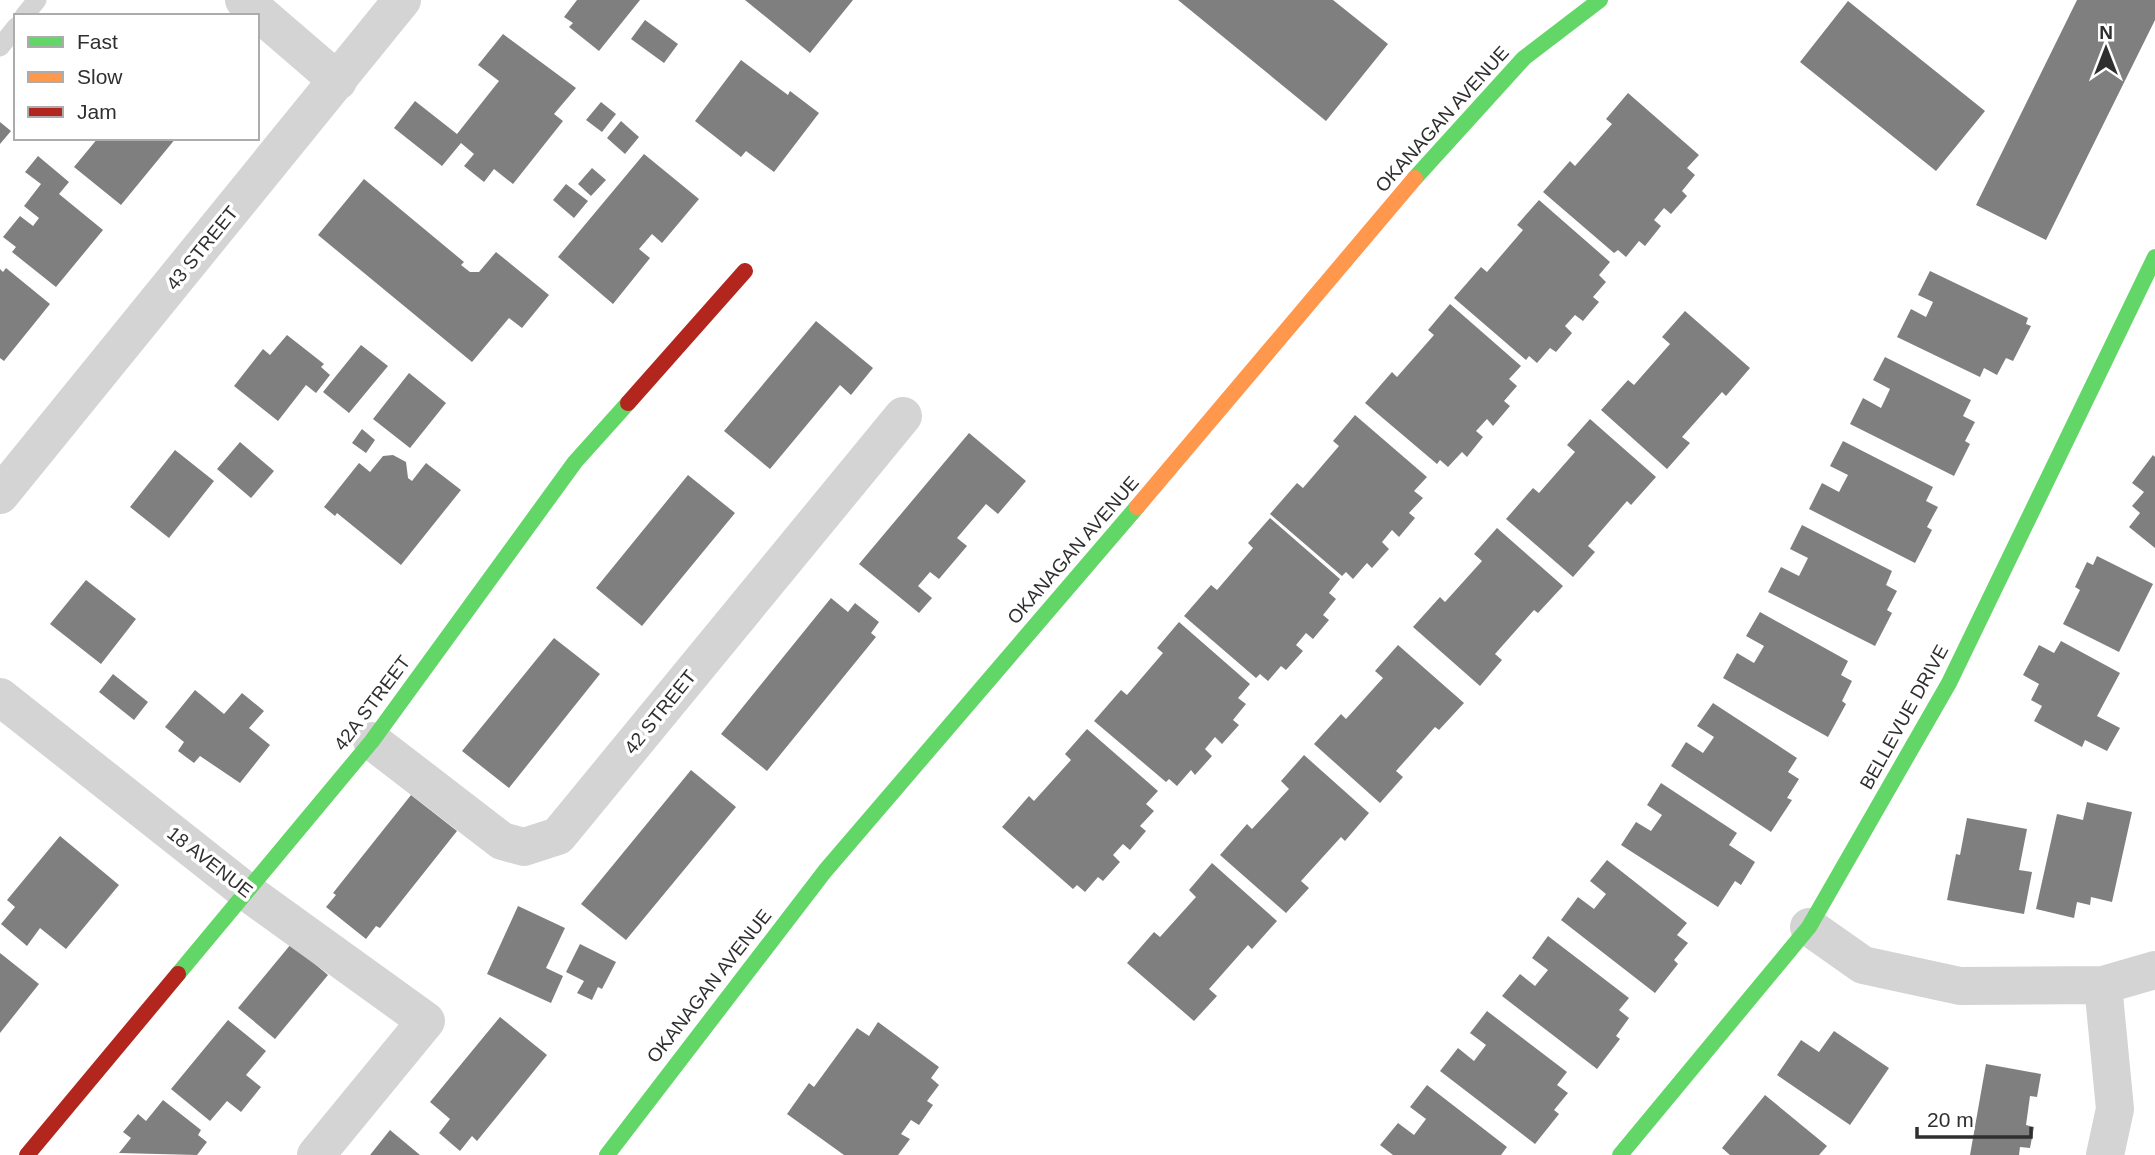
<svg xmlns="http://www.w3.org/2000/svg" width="2155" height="1155" font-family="Helvetica,sans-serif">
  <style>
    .building { fill: #7f7f7f }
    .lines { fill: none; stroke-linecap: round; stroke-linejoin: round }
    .lane { stroke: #d4d4d4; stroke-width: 19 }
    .street { stroke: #d4d4d4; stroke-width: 38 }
    .fast { stroke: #63d668; stroke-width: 16 }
    .slow { stroke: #ff974d; stroke-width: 16 }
    .jam { stroke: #b3261e; stroke-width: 16 }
    .labels { text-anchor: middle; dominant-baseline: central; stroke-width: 7; stroke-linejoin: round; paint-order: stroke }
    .street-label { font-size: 19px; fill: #2f2f2f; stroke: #fff }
  </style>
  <rect width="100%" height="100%" fill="#fff"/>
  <path class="building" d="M577,0H640L599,51L569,27L573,23L564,17Z
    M745,0H853L810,53Z
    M1178,0H1333L1388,44L1326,121Z
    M2077,0H2155V20L2046,240L1976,205Z
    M1848,1L1985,111L1936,171L1800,62Z
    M645,20L678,44L664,63L631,39Z
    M503,34L576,88L554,114L563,121L513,184L494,169L484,182L464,166L474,154L461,143L442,166L394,128L415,101L457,134L499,81L478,65Z
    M741,60L788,95L790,91L819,113L774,172L746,151L741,157L695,121Z
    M1628,93L1699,155L1687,168L1695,175L1682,191L1687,196L1671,214L1664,208L1654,220L1661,226L1645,246L1639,241L1626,257L1618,250L1614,253L1543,192L1570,161L1575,166L1612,124L1606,119Z
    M601,102L616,114L602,132L586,120Z
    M621,121L639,137L625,154L607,138Z
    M0,122L11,131L0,144Z
    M98,138H176L121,205L74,167Z
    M644,154L699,199L662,243L652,234L639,249L650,258L613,304L558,257Z
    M38,156L69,182L59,194L103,230L56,287L12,252L16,247L3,237L20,216L33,226L39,218L24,206L41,184L25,172Z
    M592,168L606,180L591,196L578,184Z
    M364,179L464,262L461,265L470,272H479L496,252L549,295L522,328L509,318L472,362L318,235Z
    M566,184L588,201L574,218L553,200Z
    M1539,200L1610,262L1599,275L1606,282L1593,297L1599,302L1583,321L1575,315L1565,326L1572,333L1556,352L1550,348L1537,363L1529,356L1526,360L1454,298L1481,267L1487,272L1523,230L1517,225Z
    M6,268L50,304L4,361L0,358V269L3,272Z
    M1930,271L2028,318L2026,324L2031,326L2013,361L2006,358L1997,375L1984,368L1980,377L1897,337L1911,309L1926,317L1933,302L1918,295Z
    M1450,304L1521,366L1509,379L1517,386L1504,401L1510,406L1493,426L1487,419L1476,431L1483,437L1467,457L1462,452L1448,467L1440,460L1437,464L1365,403L1392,372L1397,377L1434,335L1428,330Z
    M1685,311L1750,368L1726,396L1722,392L1682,437L1690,443L1667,469L1601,410L1628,380L1634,385L1670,344L1662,337Z
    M816,321L873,368L851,395L840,385L770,469L724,431Z
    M287,335L324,364L321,367L330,375L316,393L306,385L278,421L234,386L263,349L270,355Z
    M361,345L388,366L349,413L323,392Z
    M1885,357L1971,400L1963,416L1975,422L1965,441L1970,444L1954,476L1850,424L1863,398L1881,408L1890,389L1873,380Z
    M409,373L446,403L410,448L373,419Z
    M1355,415L1427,477L1414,491L1423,498L1409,513L1415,518L1399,537L1392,530L1382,542L1389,549L1372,568L1367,563L1353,579L1346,572L1342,576L1270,514L1297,483L1303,488L1339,446L1333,441Z
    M1590,419L1656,477L1631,505L1627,501L1588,546L1595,552L1573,577L1506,519L1533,488L1539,493L1575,452L1567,445Z
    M362,429L375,440L366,453L352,443Z
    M969,433L1026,481L998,514L986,504L957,538L967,546L939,579L930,572L918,586L932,598L919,613L859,564Z
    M1843,441L1933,487L1926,501L1938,507L1927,527L1932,530L1915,563L1809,509L1822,483L1839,492L1848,475L1830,466Z
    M240,442L274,471L251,498L217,469Z
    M175,450L214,481L169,538L130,507Z
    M393,455L406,462L408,478L412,481L426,463L461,490L401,565L337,513L335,516L324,507L359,463L370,472L383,456Z
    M2153,455L2155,457V548L2129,527L2140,513L2132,506L2144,492L2132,483Z
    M688,475L735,513L642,626L596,588Z
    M1270,518L1340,579L1329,593L1336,599L1323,615L1329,620L1313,639L1306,633L1296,645L1303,651L1286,670L1281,666L1268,681L1260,674L1256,678L1184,616L1211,585L1217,590L1253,548L1248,543Z
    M1802,525L1892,571L1886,585L1897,591L1887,610L1892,613L1875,646L1768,592L1781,567L1799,576L1808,558L1790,549Z
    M1497,528L1563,586L1538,613L1534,610L1495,654L1502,660L1480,686L1413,627L1440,597L1445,602L1482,561L1474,554Z
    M2097,556L2153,584L2119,652L2063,624L2080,590L2075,587L2087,562L2093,565Z
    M86,580L136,619L101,664L50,624Z
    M831,598L848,612L855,603L879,622L871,633L876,637L767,771L721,734Z
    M1760,612L1848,661L1841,675L1852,681L1842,701L1846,704L1828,737L1723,678L1737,653L1754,663L1764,646L1746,636Z
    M1179,622L1250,684L1238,698L1246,704L1233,720L1239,725L1222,744L1215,737L1205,749L1212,756L1195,775L1191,770L1177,786L1169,779L1166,782L1094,721L1121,690L1127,695L1163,653L1157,648Z
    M554,638L600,674L509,788L462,751Z
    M2061,641L2120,673L2097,716L2120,728L2107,751L2085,740L2082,747L2034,721L2042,706L2031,700L2039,684L2023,675L2039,645L2054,653Z
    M1398,645L1464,703L1439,730L1435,727L1396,771L1403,777L1380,803L1314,744L1341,714L1346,719L1383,678L1375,671Z
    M113,674L148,702L134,720L99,692Z
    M195,690L224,714L242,693L264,711L249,728L270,745L240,783L200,756L194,763L178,751L184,742L165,727Z
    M1713,703L1797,758L1788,772L1799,779L1787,798L1792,800L1771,832L1671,766L1686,742L1703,753L1714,737L1697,726Z
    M1087,729L1158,791L1146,804L1154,811L1140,826L1146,831L1130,850L1123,844L1113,855L1120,862L1103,881L1098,877L1085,892L1077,885L1073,889L1002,827L1029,796L1034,801L1071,760L1065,754Z
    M1304,755L1369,813L1345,841L1341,837L1301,881L1309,888L1286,913L1220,855L1247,824L1252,829L1289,789L1281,781Z
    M691,770L736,807L626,940L581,904Z
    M1661,783L1737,833L1729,845L1755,862L1741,885L1735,881L1718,907L1621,845L1636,822L1651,831L1662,815L1647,805Z
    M411,795L457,831L380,928L376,926L366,939L326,907L336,895L333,893Z
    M2087,802L2132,812L2112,902L2091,897L2090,905L2077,902L2074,918L2036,909L2057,814L2083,820Z
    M1967,818L2027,829L2019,870L2032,872L2024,914L1947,900L1956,854L1960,855Z
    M60,836L119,885L66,949L40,928L27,946L1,924L15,907L7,900Z
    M1607,860L1687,923L1677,935L1688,943L1674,960L1678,964L1655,993L1561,920L1578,897L1594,909L1606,894L1590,881Z
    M1212,863L1277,921L1252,949L1248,945L1209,989L1217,996L1194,1021L1127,963L1154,932L1160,937L1196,897L1189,890Z
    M518,906L565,928L546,968L563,976L551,1003L487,974Z
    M1548,936L1629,998L1619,1010L1629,1018L1616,1036L1620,1039L1597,1069L1502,996L1520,974L1535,986L1548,970L1532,958Z
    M291,944L328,975L275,1039L238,1008Z
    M580,944L616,962L602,989L598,987L592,1000L577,993L584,981L566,972Z
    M0,953L39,984L0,1033Z
    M1487,1011L1567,1072L1557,1085L1568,1093L1554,1110L1559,1114L1535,1144L1440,1071L1458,1048L1474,1061L1486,1045L1470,1033Z
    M500,1017L547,1055L477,1141L472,1136L460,1151L439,1133L450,1119L430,1102Z
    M228,1020L266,1051L246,1075L261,1087L241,1112L227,1101L210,1121L171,1089Z
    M878,1022L939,1067L931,1078L939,1085L927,1101L933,1105L919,1125L911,1120L901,1134L910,1139L898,1155H844L787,1114L809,1083L814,1087L857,1028L869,1036Z
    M1834,1031L1889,1068L1850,1125L1777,1075L1801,1040L1819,1052Z
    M1986,1064L2041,1074L2037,1097L2030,1096L2026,1125L2034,1127L2030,1148L2020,1147L2019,1155H1970Z
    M1427,1085L1507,1147L1501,1155H1393L1380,1145L1398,1123L1414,1135L1426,1119L1410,1107Z
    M1765,1095L1827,1146L1819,1155H1730L1722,1148Z
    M163,1100L201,1130L198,1135L207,1142L197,1155L119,1153L131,1138L123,1132L138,1114L146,1121Z
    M390,1130L420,1155H370Z"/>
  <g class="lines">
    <path class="lane" d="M24,16L37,0
      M0,47L16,27"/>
    <path class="street" d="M244,0L338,81
      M0,495L402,0
      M0,697L247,892L426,1021L316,1155
      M372,741L502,841L524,847L558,836L903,416
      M1809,927L1863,965L1960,986L2103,985L2155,970
      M2103,985L2115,1109L2105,1155"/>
    <path class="fast" d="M1415,178L1524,58L1600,0
      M178,974L372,741L575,462L628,403
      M607,1155L825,871L1137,507
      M1620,1155L1809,927L1949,683L2155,257"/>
    <path class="slow" d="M1137,507L1415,178"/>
    <path class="jam" d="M628,403L745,271
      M27,1155L178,974"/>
  </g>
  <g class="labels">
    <g class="street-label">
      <text transform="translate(1442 119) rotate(-48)">OKANAGAN AVENUE</text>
      <text transform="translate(202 248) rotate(-51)">43 STREET</text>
      <text transform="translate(1073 550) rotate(-49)">OKANAGAN AVENUE</text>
      <text transform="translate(372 703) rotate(-53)">42A STREET</text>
      <text transform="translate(660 712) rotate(-51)">42 STREET</text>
      <text transform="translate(1904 717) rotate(-61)">BELLEVUE DRIVE</text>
      <text transform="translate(210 862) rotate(38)">18 AVENUE</text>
      <text transform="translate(709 986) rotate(-52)">OKANAGAN AVENUE</text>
    </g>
  </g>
  <rect x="14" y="14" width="245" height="126" fill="#ffffff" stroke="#acacac" stroke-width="2"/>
  <rect x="28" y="37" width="35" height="10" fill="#63d668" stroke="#acacac" stroke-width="2"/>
  <text x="77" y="49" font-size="21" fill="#2f2f2f">Fast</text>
  <rect x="28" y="72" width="35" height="10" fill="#ff974d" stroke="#acacac" stroke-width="2"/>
  <text x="77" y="84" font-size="21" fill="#2f2f2f">Slow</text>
  <rect x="28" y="107" width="35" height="10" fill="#b3261e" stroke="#acacac" stroke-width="2"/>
  <text x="77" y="119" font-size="21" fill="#2f2f2f">Jam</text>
  <g transform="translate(2106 49)" stroke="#ffffff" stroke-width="5" paint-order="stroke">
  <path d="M0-5L12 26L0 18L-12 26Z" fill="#2f2f2f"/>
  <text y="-10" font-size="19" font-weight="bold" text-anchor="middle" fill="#2f2f2f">N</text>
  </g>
  <path d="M1917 1127v10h114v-10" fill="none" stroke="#2f2f2f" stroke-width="3.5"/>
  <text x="1927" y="1127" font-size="21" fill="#2f2f2f" stroke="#ffffff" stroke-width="5" paint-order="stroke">20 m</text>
</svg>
